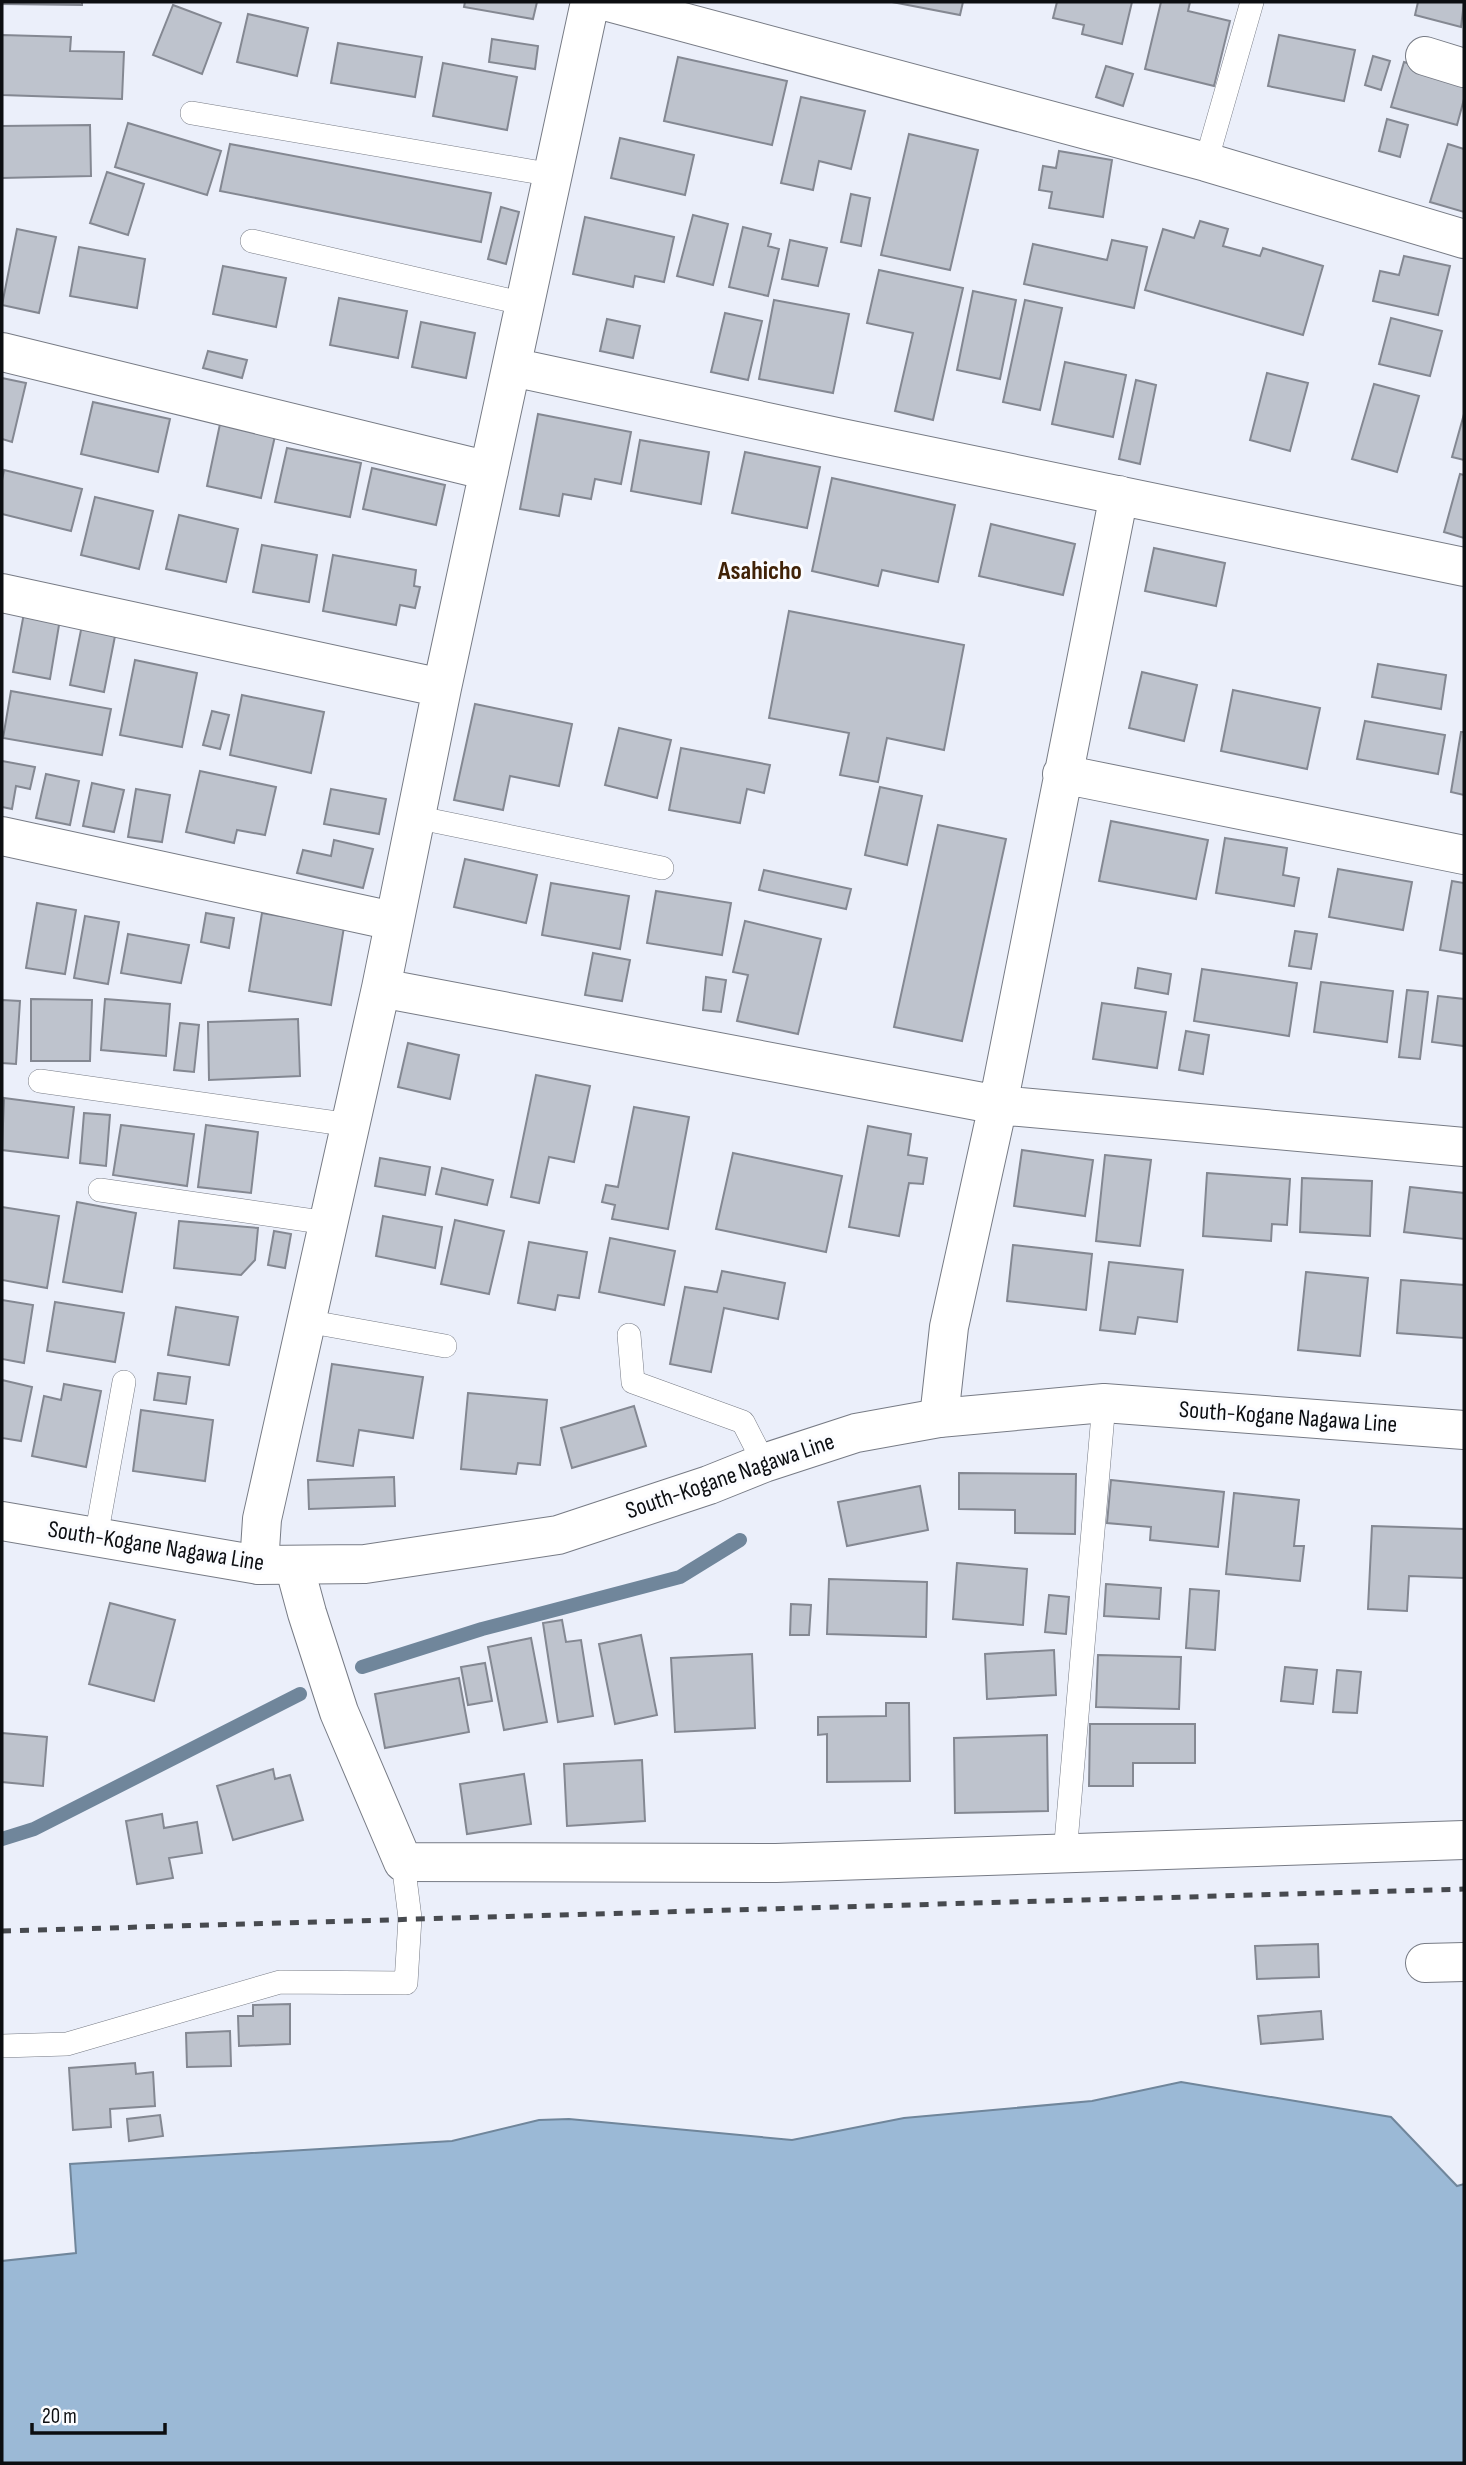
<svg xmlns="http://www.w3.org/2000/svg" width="1466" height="2465" font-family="'Sofia Sans Condensed',sans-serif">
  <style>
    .water { fill: #9bb9d6; stroke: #70869b; stroke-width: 2 }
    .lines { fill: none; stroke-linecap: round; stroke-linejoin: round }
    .stream { stroke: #70869b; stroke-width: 14 }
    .building { fill: #bec3cd; stroke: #848892; stroke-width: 2 }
    .lane-casing { stroke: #777b85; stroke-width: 24 }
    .street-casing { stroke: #777b85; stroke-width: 40 }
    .secondary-casing { stroke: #777b85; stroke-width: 40 }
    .lane { stroke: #fff; stroke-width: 23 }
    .street { stroke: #fff; stroke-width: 38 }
    .secondary { stroke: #fff; stroke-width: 38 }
    .rail { stroke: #474a4f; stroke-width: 5; stroke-dasharray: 9 9; stroke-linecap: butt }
    .labels { text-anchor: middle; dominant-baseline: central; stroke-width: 6; stroke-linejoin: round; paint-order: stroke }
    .street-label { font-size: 24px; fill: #0c0e11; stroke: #fbfcff }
    .neighbourhood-label { font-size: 26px; font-weight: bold; fill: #402207; stroke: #fbfcff }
  </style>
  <rect width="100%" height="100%" fill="#ebeffa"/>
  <path class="water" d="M1181,2082L1391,2117L1457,2186L1464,2184V2463H2V2261L76,2253L70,2164L452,2141L539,2120L569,2119L792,2140L904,2118L1092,2101Z"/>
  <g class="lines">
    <path class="stream" d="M362,1667L482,1629L680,1577L740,1540
      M2,1839L34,1829L300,1694"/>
  </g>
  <path class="building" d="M2,2H82V5L2,4Z
    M465,2H537L533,19L464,7Z
    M892,2H963L960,15Z
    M1057,2H1132L1122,44L1082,34L1084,25L1053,18Z
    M1161,2H1190L1188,11L1230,21L1214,86L1145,69Z
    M1418,2H1464L1461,27L1415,15Z
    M173,5L221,23L202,74L153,55Z
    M248,14L308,28L297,76L237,62Z
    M2,35L71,37L70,51L124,52L122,99L2,95Z
    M1279,35L1355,50L1344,101L1268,86Z
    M492,39L538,46L535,69L489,62Z
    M338,43L422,57L415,97L331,83Z
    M1373,56L1390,61L1381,90L1365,85Z
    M678,57L787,81L772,145L664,121Z
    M1404,62L1464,79V99L1457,125L1391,107Z
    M443,63L517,77L507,130L433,116Z
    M1106,66L1133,74L1123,106L1096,97Z
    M801,97L865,111L851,169L819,161L813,190L781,183Z
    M1387,119L1408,125L1400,157L1379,151Z
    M128,123L221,151L207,195L115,167Z
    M90,125L91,176L2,178V126Z
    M909,134L978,150L950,270L881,255Z
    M620,138L694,155L685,195L611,178Z
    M230,144L491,193L481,242L220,191Z
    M1448,144L1464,149V212L1430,202Z
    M1059,151L1112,160L1103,217L1049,208L1052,192L1039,190L1043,166L1056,168Z
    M107,172L144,184L128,235L90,223Z
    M851,194L870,198L861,246L841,242Z
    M501,207L519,212L506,264L488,259Z
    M693,215L728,224L713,285L677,276Z
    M585,217L674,237L664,282L635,276L633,287L573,274Z
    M1200,221L1228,229L1223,246L1260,256L1263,248L1323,266L1303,335L1145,290L1163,229L1194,238Z
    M743,227L771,234L768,246L779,249L768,296L729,287Z
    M17,229L56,237L39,313L2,305Z
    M790,240L827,248L818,286L782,279Z
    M1112,240L1147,247L1134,308L1024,284L1033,244L1107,260Z
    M79,247L145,259L137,308L70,296Z
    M1404,256L1450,266L1438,315L1373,301L1380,271L1399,275Z
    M223,266L286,278L276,327L213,314Z
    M879,270L963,288L933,420L895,411L913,333L867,323Z
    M973,291L1016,300L1000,379L957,370Z
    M339,298L407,311L398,358L330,345Z
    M774,300L849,314L833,393L759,379Z
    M1025,300L1062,308L1040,410L1003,402Z
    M725,313L762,321L748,380L711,372Z
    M1391,318L1442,331L1430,376L1379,364Z
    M607,319L640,326L633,358L600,351Z
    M421,322L475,333L466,378L412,367Z
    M208,351L247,360L242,378L203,368Z
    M1065,362L1126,375L1113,437L1052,424Z
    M1267,373L1308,383L1290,451L1250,440Z
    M2,378L26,383L12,442L2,439Z
    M1136,380L1156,385L1140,464L1119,459Z
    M1374,384L1419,396L1397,472L1352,459Z
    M93,402L170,419L158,472L81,454Z
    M538,414L631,432L621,484L595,479L591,499L563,494L559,516L520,509Z
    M1464,414V460L1452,457Z
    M220,424L275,436L261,498L207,486Z
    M640,440L709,452L701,504L631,491Z
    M287,448L361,463L350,517L275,502Z
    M745,452L820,467L807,528L732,513Z
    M372,468L445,485L436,525L363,509Z
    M4,470L82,489L71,531L2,514V480Z
    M1460,474L1464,475V538L1444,532Z
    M832,478L955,505L938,582L882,570L878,586L812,571Z
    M95,497L153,511L139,569L81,555Z
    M179,515L238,529L226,582L166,569Z
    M991,524L1075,544L1063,595L979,576Z
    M262,545L317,555L309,602L253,592Z
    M1154,548L1225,563L1216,606L1145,591Z
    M333,555L416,570L414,586L420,587L415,608L400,605L396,625L323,611Z
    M789,611L964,645L944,750L887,738L878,782L840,775L849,733L769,718Z
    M24,613L60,619L50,679L13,672Z
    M82,625L116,631L104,692L70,685Z
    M135,660L197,673L182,747L120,735Z
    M1378,664L1446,675L1441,709L1372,697Z
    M1142,672L1197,685L1184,741L1129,728Z
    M1233,690L1320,708L1307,769L1221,751Z
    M11,691L111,709L102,755L3,738Z
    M242,695L324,712L311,773L230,755Z
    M475,704L572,724L559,786L510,776L503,810L454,800Z
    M212,711L229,715L220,749L203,745Z
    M1365,721L1445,735L1438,774L1357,759Z
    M619,728L671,740L657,798L605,785Z
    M1461,732H1464V795L1451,792Z
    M681,748L770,765L764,793L747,789L740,823L669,810Z
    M2,761L35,767L30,789L16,786L12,809L2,807Z
    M200,771L276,787L265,835L237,830L234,843L186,832Z
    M46,774L79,781L70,825L36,818Z
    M92,783L124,790L114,832L83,826Z
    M880,787L922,796L907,865L865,855Z
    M136,789L170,795L162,842L128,837Z
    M331,789L386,799L379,834L324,824Z
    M1111,821L1208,840L1196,899L1099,881Z
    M938,825L1006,839L962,1041L894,1027Z
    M1225,838L1287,848L1283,875L1299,878L1294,906L1216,893Z
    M334,840L373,849L363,888L297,873L303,850L331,856Z
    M465,859L537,875L526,923L454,907Z
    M1338,869L1412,882L1403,930L1329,917Z
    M764,870L851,889L846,909L759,890Z
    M1452,881L1464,883V954L1440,950Z
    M551,883L629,896L620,949L542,935Z
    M656,891L731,903L722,955L647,943Z
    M37,903L76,910L65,974L26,968Z
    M206,913L234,918L229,948L201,942Z
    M262,913L344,927L331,1005L249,991Z
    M85,916L119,922L108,984L74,978Z
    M745,921L821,939L798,1034L737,1021L748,975L733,972Z
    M1295,931L1317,934L1311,969L1289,966Z
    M128,934L189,945L181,983L121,973Z
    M593,953L630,960L622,1001L585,995Z
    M1138,968L1171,974L1168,994L1135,988Z
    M1202,969L1297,983L1289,1036L1194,1021Z
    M706,977L726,980L721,1012L703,1010Z
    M1321,982L1393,991L1387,1042L1314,1032Z
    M1407,990L1428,992L1420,1059L1399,1057Z
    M1438,996L1464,999V1046L1432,1042Z
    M31,999L92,1000L90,1061H31Z
    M105,999L170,1004L166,1056L101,1050Z
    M2,1000L20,1001L16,1064L2,1063Z
    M1102,1003L1166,1012L1157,1068L1093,1059Z
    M298,1019L300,1076L209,1080L208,1022Z
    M180,1023L199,1025L194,1072L174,1070Z
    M1186,1031L1209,1035L1203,1074L1179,1070Z
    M408,1043L459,1055L450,1099L398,1087Z
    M536,1075L590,1086L574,1162L549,1157L539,1203L511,1197Z
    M4,1098L74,1107L68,1158L2,1150Z
    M634,1107L689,1117L668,1229L612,1219L615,1205L602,1202L606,1185L618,1187Z
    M84,1113L110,1115L106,1166L80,1163Z
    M121,1125L194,1134L187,1186L113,1175Z
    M206,1125L258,1132L251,1193L198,1187Z
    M868,1126L911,1134L908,1155L927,1158L923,1184L909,1183L899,1236L849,1227Z
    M1022,1150L1093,1160L1085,1216L1014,1206Z
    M733,1153L842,1176L826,1252L716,1229Z
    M1105,1155L1151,1160L1140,1246L1096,1241Z
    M380,1158L430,1167L425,1195L375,1186Z
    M442,1168L493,1180L487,1205L436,1194Z
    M1207,1173L1290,1179L1287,1225L1272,1224L1271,1241L1203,1236Z
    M1302,1178L1372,1181L1370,1236L1300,1232Z
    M1410,1187L1464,1193V1239L1404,1232Z
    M77,1202L136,1213L122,1292L63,1282Z
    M2,1207L59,1216L47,1288L2,1280Z
    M383,1216L442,1227L435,1268L376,1256Z
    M455,1220L504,1231L489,1294L441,1284Z
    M179,1221L258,1228L255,1260L241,1275L174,1268Z
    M274,1231L291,1234L285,1268L268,1265Z
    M610,1238L675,1251L664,1305L599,1292Z
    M529,1242L587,1252L579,1298L558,1295L555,1310L518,1303Z
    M1013,1245L1092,1254L1086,1310L1007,1301Z
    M1109,1262L1183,1270L1177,1322L1138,1317L1135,1334L1100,1330Z
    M722,1271L785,1283L778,1319L724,1308L711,1372L670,1364L685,1287L717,1292Z
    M1306,1272L1368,1278L1360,1356L1298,1350Z
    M1401,1280L1464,1285V1338L1397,1333Z
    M2,1300L33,1305L24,1363L2,1359Z
    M55,1302L124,1313L115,1362L47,1351Z
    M176,1307L238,1317L229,1365L168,1355Z
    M332,1364L423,1377L413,1438L359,1430L353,1466L317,1461Z
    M158,1373L190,1377L186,1404L154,1400Z
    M2,1380L32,1387L21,1441L2,1438Z
    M64,1384L101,1391L86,1467L32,1456L44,1396L61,1400Z
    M468,1393L547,1400L540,1465L518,1463L516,1474L461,1469Z
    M634,1406L646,1446L572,1468L561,1428Z
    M141,1410L213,1420L205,1481L133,1471Z
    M959,1473L1076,1474L1075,1534L1015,1533V1510L959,1509Z
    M394,1477L395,1506L309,1509L308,1480Z
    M1111,1480L1224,1492L1218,1547L1150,1540L1151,1527L1107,1523Z
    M920,1486L928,1530L847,1546L838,1502Z
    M1234,1493L1299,1500L1294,1546H1304L1300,1581L1226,1574Z
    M1372,1526L1464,1529V1578L1409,1576L1407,1611L1368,1609Z
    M957,1563L1027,1569L1023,1625L953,1619Z
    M829,1579L927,1582L926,1637L827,1634Z
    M1106,1584L1161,1588L1159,1619L1104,1616Z
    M1190,1589L1219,1591L1215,1650L1186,1648Z
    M1049,1595L1069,1597L1066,1634L1045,1632Z
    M110,1603L175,1620L154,1701L89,1684Z
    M791,1604L811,1605L809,1635H790Z
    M562,1620L566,1642L581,1640L593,1716L558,1722L543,1623Z
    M641,1635L657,1715L615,1724L599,1644Z
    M531,1638L547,1722L504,1730L488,1647Z
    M1054,1650L1056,1695L987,1699L985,1654Z
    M752,1654L755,1728L675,1732L671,1658Z
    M1098,1655L1181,1657L1179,1709L1096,1707Z
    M485,1663L492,1701L468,1705L461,1667Z
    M1285,1667L1317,1670L1313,1704L1281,1701Z
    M1337,1670L1361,1672L1357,1713L1333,1712Z
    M459,1678L469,1732L385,1748L375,1694Z
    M886,1703H909L910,1781L827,1782V1734L818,1735V1717L886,1716Z
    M1090,1724H1195V1763H1133V1786H1089Z
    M2,1733L47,1737L43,1786L2,1782Z
    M1047,1735L1048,1811L955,1813L954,1738Z
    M642,1760L645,1821L567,1826L564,1764Z
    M273,1769L275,1779L290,1775L303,1820L233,1840L217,1786Z
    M524,1774L531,1824L467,1834L460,1784Z
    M162,1814L164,1828L197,1822L202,1853L169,1858L173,1878L137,1884L126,1821Z
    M1318,1944L1319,1977L1257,1979L1255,1946Z
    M290,2004V2044L239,2046L238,2016H253V2005Z
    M1321,2011L1323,2039L1261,2044L1258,2016Z
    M230,2031L231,2066L187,2067L186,2033Z
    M135,2063L136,2074L153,2072L155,2106L110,2109L111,2127L73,2130L69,2068Z
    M160,2115L163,2136L129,2141L127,2119Z"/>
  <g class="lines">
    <g class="lane-casing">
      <path id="lane" d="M192,113L553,175
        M1206,162L1252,2
        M252,241L525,304
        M415,817L662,868
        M40,1081L351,1125
        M100,1190L328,1223
        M306,1321L445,1346
        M629,1335L633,1382L743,1422L764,1463
        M96,1537L124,1382
        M1065,1854L1104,1403
        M2,2046L67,2044L280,1982L406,1983L410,1918L403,1862"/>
    </g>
    <g class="street-casing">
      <path id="street" d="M608,2L1206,162L1464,239
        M1425,56L1464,68
        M2,352L489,471
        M512,367L837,437L1464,567
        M2,593L442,688
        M1062,774L1464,855
        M2,836L393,921
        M381,988L998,1105L1464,1147
        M939,1418L949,1327L998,1105L1119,495
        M259,1565L262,1519L381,988L442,688L590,2
        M294,1565L307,1613L339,1712L403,1862L776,1863L1464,1840
        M1425,1963L1464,1962"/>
    </g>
    <g class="secondary-casing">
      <path id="secondary" d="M2,1521L259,1565L365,1564L558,1535L709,1485L764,1463L856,1433L939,1418L1104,1403L1464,1430"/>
    </g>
    <use href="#lane" class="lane"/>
    <use href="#street" class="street"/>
    <use href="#secondary" class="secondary"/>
    <path class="rail" d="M2,1931L1464,1889"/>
  </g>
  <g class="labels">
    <g class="street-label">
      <text transform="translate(1288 1417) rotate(4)">South-Kogane Nagawa Line</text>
      <text transform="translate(730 1476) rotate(-19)">South-Kogane Nagawa Line</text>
      <text transform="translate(156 1546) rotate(9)">South-Kogane Nagawa Line</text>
    </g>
    <g class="neighbourhood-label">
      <text x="760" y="571">Asahicho</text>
    </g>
  </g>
  <rect width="1466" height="2465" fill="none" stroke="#0c0e11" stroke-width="7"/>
  <path d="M32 2423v10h133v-10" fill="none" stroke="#0c0e11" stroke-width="3.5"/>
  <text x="42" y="2423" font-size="21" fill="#0c0e11" stroke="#fbfcff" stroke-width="5" paint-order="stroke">20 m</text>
</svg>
